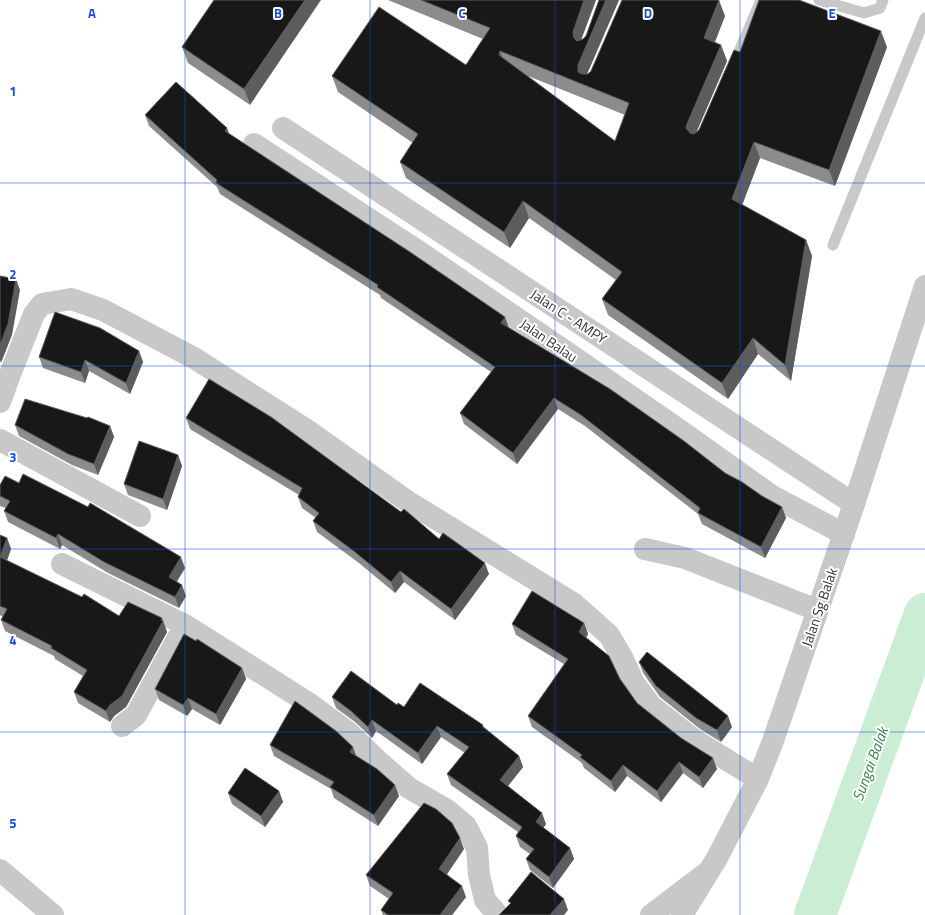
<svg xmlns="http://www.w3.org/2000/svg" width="925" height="915" font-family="'Titillium Web',sans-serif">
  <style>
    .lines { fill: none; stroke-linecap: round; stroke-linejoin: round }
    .river { stroke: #cbedd4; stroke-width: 42 }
    .service { stroke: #c8c8c8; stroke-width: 11 }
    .minor { stroke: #c8c8c8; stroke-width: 22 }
    .tertiary { stroke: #c8c8c8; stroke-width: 22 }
    .wall { fill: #8c8c8c; fill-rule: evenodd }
    .shaded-wall { fill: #5d5d5d }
    .building { fill: #181818; stroke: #5d5d5d; fill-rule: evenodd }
    .grid { fill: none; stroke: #1d4ed8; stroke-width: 1; stroke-opacity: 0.55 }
    .labels { text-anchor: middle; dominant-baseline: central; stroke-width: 4; stroke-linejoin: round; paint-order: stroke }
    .street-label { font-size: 14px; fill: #313131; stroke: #fff }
    .water-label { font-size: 15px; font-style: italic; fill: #368148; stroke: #fff }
    .grid-label { font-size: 13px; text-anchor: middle; font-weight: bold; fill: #1d4ed8; stroke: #fff; stroke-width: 4; stroke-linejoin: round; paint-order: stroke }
  </style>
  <rect width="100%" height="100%" fill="#fff"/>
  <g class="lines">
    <path class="river" d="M815,915L925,614"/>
    <path class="service" d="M819,0L864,13L880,8L883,0
      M733,66L761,0
      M833,245L925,18"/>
    <path class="minor" d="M283,128L854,504
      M254,144L421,253L568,353L681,431L772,496L844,534
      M0,402L9,377L34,314L42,304L71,299L103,310L194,358L307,430L407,501L573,603L609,635L622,657L634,683L651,706L693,739L758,779
      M0,440L140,516
      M645,549L685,558L817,610
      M62,564L185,625L310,704L348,732L377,760L409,788L447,810L466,826L477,848L479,875L485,900L498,915
      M122,726L136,715L185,625
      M0,870L53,915
      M651,915L709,871"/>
    <path class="tertiary" d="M682,915L717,858L758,779L773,741L854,504L925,286"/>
  </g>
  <path class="wall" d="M214,0L250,105L188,63L182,47Z
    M388,0H596L581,40L583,39L586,36L599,0H619L587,74L725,16L715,42L721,45L727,61L696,133L699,130L740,52L887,47L835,186L760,158L742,205L806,240L812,256L791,381L758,354L728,399L608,315L602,299L616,280L529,218L510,248L406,178L400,162L413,143L338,92L332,76L466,65L483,39ZM528,76L625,115L615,141Z
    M145,115L229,134L509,327L725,473L762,496L782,507L786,518L765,558L702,524L698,514L585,426L558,409L517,464L464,424L460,413L491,372L381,298L380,295L220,194L217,187L149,126Z
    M139,351L143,362L130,394L89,371L85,383L43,368L39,357Z
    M186,418L401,512L489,574L455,620L404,582L395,593L359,563L317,532L313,521L316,518L302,508L298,497L299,495L190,429Z
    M15,425L110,426L114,437L98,475L72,465L19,436Z
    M178,455L182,466L167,510L128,495L124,484Z
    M0,485L185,568L177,581L186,596L179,608L108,573L62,545L60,549L8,522L4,511L6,508L0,506Z
    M0,535L7,538L11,549L7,561L119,616L162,618L167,632L126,707L114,716L110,722L78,703L74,692L83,676L55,659L54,656L5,631L1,620L3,617L0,615Z
    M584,623L588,634L586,638L620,679L637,703L717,769L703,788L683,773L661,802L627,776L615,792L584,768L582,763L532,727L528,716L564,664L516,635L512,624Z
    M196,641L242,668L246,679L220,725L192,709L187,716L159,700L155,689Z
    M639,662L732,727L721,742L700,729L660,697L643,673Z
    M332,697L397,705L404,707L483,725L484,728L519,756L523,767L508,786L546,824L543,828L570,848L574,859L553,888L530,870L526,859L530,854L520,847L516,836L518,832L451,785L447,774L465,753L441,737L422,764L376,731L372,738L355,722L336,708Z
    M270,745L356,756L399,796L378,826L334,798L331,789L274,756Z
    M279,791L283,802L265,827L232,804L228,793Z
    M464,849L447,874L466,897L452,915H383L381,910L389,899L370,886L366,875Z"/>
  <path class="shaded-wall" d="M305,0H321L250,105L244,89Z
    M584,0H596L578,48L574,38L573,32Z
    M606,0H619L584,81L578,72V65Z
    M719,0L725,16L710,54L704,38Z
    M881,31L887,47L835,186L829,170Z
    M721,45L727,61L693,140L686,128L687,124Z
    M500,51L506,68L499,55Z
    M227,128L231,139L225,131Z
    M754,142L760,158L738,216L732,199Z
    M523,201L529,218L510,248L504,232Z
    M806,240L812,256L791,381L785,365Z
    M16,279L20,290L12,335L1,363L0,360V345Z
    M505,317L509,328L501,323Z
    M753,338L758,354L728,399L722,383Z
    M139,351L143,362L130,394L126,383Z
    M85,360L89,371L85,383L81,372Z
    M554,398L558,409L517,464L513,453Z
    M110,426L114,437L98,475L94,464Z
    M178,455L182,466L167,510L163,499Z
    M782,507L786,518L765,558L761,547Z
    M58,534L62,545L60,549L56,538Z
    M7,538L11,549L4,568L0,557Z
    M181,557L185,568L173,588L169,577Z
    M485,563L489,574L455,620L451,609Z
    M400,571L404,582L395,593L391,582Z
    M182,585L186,596L179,608L175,597Z
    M162,618L167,632L126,707L114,716L110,722L106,711Z
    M584,623L588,634L583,643L579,632Z
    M242,668L246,679L220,725L216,714Z
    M188,698L192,709L187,716L183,705Z
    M728,716L732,727L721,742L717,730Z
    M372,720L376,731L372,738L368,727Z
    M437,726L441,737L422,764L418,753Z
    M353,747L357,758L350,752Z
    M519,756L523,767L504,791L500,780Z
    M713,758L717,769L703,788L699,777Z
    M679,762L683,773L661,802L657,791Z
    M623,765L627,776L615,792L611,781Z
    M395,785L399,796L378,826L374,815Z
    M279,791L283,802L265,827L261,816Z
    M542,813L546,824L540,833L536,822Z
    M460,838L464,849L443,880L439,869Z
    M570,848L574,859L553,888L549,877Z
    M462,886L466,897L452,915H440Z
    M564,899L568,910L564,915H550Z"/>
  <path class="building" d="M214,0H305L244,89L182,47Z
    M421,0H584L573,32L574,38L577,41L583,39L586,36L599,0H606L578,65V72L582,74H588L591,71L622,0H719L704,38L721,45L687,124L686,128L690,133L694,134L699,130L734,50L740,52L759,0H799L881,31L829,170L754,142L732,199L806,240L785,365L753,338L722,383L602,299L622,272L523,201L504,232L400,162L418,134L332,76L379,7L466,65L490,28ZM500,51L629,103L615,141L499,55Z
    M176,82L227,128L225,131L410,252L505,317L501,323L610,389L684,441L725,473L742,482L762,496L782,507L761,547L698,513L700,508L581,415L554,398L513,453L460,413L495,367L377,287L378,285L216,183L217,180L145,115Z
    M0,276L16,279L8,324L0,345Z
    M55,312L100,328L139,351L126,383L85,360L81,372L39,357Z
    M209,379L271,417L401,512L404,509L439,539L443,533L485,563L451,609L400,571L391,582L355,552L313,521L319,513L298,497L302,488L186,418Z
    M25,399L87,418L88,417L110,426L94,464L68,454L15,425Z
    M139,441L178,455L163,499L124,484Z
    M23,474L88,507L90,503L181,557L169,577L182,585L175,597L104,562L58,534L56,538L4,511L10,501L0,496V485L5,476L19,483Z
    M0,535L7,538L0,557Z
    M0,557L82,597L84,594L119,616L128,602L162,618L161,620L163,621L122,696L110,705L106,711L74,692L87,670L51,648L52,646L1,620L7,609L0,606Z
    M532,591L584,623L579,632L609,656L620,679L637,703L681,738L713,758L699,777L679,762L657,791L623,765L611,781L580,757L582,755L528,716L568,659L512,624Z
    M184,634L196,641L197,639L242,668L216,714L188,698L183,705L155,689Z
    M647,652L728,716L717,730L696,718L656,686L639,662Z
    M351,671L397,705L398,703L404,707L420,683L483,725L482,726L519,756L500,780L542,813L536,822L570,848L549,877L526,859L534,849L516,836L522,827L447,774L469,747L437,726L418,753L372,720L368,727L351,711L332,697Z
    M295,701L336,731L353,747L350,752L377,769L395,785L374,815L330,787L334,782L270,745Z
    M245,768L279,791L261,816L228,793Z
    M424,803L436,809L452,823L460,838L439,869L462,886L440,915H388L381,910L393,893L366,875Z
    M531,872L564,899L550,915H499L511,903L508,901Z"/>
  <path class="grid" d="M185,0V915M370,0V915M555,0V915M740,0V915M0,183H925M0,366H925M0,549H925M0,732H925"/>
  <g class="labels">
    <g class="street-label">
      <text transform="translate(569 316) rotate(33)">Jalan C - AMPY</text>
      <text transform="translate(549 340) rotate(34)">Jalan Balau</text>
      <text transform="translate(819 607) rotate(-71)">Jalan Sg Balak</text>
    </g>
    <g class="water-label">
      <text transform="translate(870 764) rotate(-70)">Sungai Balak</text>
    </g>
  </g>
  <g class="grid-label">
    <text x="92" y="18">A</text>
    <text x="278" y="18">B</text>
    <text x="462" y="18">C</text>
    <text x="648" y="18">D</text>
    <text x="832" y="18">E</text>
    <text x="13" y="96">1</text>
    <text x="13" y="279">2</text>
    <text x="13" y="462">3</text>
    <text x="13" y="645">4</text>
    <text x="13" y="828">5</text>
  </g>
</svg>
